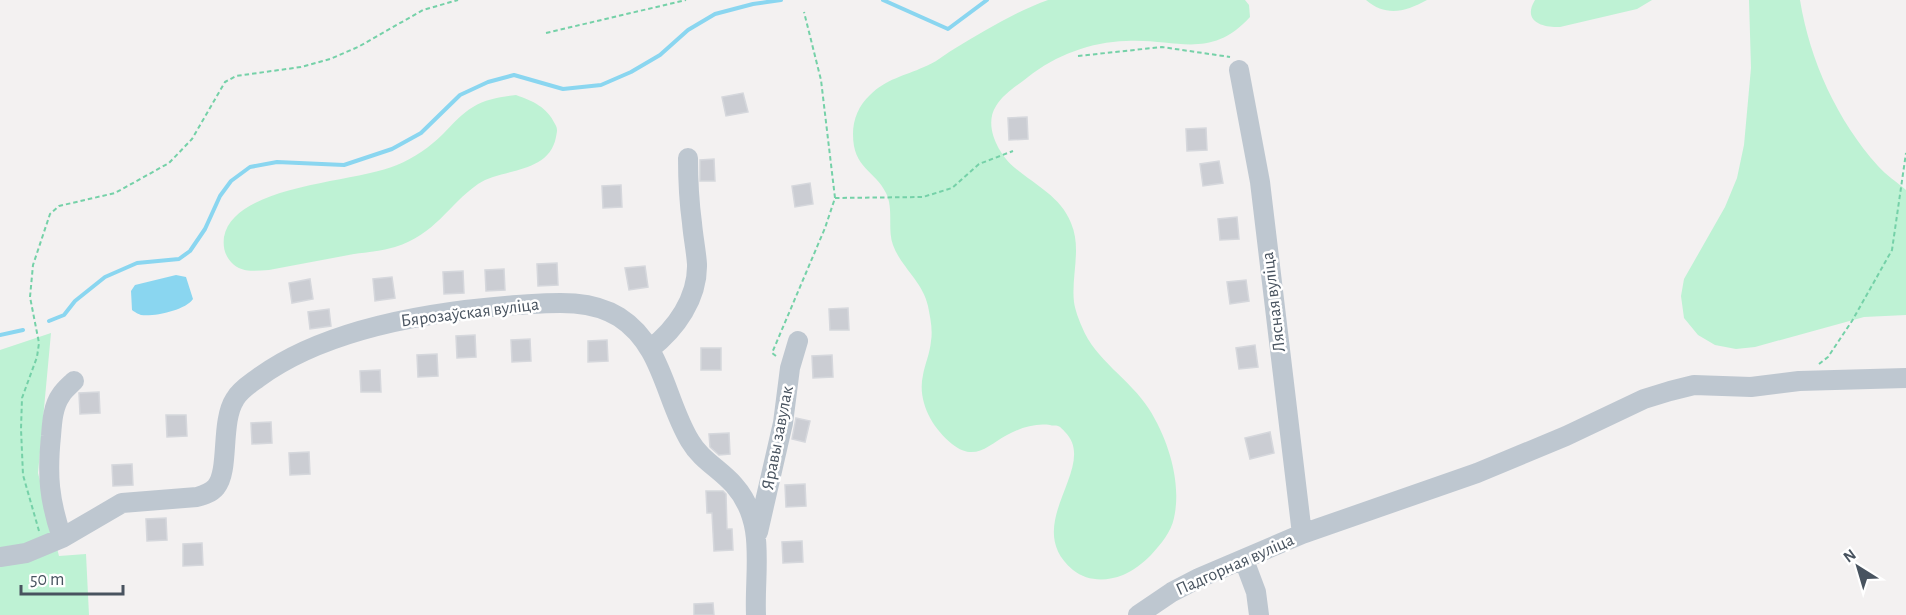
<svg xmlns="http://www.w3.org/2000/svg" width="1906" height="615" font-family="'Alegreya Sans',sans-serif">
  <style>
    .green { fill: #bef2d4 }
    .water { fill: #8ad6f0 }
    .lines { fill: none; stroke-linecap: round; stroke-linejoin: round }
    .stream { stroke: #8ad6f0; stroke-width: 4 }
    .building { fill: #cbcdd3; stroke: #d5d7dc; stroke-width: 1.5 }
    .path { stroke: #75d1a8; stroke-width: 2; stroke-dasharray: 4.5 3; stroke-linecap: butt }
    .minor { stroke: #bec7d0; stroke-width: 20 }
    .labels { text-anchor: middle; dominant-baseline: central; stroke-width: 5; stroke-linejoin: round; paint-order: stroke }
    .street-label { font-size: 18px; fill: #48535f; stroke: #fff }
  </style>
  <rect width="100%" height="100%" fill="#f3f1f1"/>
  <path class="green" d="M1048,0H1245L1249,5L1250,17C1210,61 1175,38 1126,41C1091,42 1056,55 1028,77C1018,85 1003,94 996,106C983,126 999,155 1015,168C1035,185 1061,197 1071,223C1082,248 1071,276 1074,302C1075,310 1079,320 1082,327C1095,360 1130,379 1149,409C1168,439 1182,482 1174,518C1171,532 1161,544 1151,555C1143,563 1133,571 1123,575C1105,582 1087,581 1073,570C1019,525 1100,467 1065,432C1063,430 1061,427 1058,426C1056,425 1052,426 1050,425C1035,423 1020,428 1007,435C987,446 975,462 952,444C932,428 917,401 923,375C925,364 930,353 931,341C933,329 930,317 928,306C923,282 901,267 893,245C887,229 894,209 886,193C875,170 853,169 853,134C853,119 859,105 870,95C886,79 904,76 924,67C935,63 944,55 954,49C984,31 1015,12 1048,0Z
    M1366,0H1427C1405,12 1386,17 1366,0Z
    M1535,0H1652L1637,9L1560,27C1542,28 1522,21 1535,0Z
    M1749,0H1800C1810,61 1837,120 1878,166C1886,175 1897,182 1906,190V315L1864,317L1755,347L1736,349L1715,345L1698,335L1684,318L1681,296L1684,279L1725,207L1737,178L1744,145L1751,68Z
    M516,95C533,101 547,107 555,124C558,129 557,131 556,137C549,174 503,168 478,184C447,206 436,234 395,247C382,251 368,252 354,254C326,259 297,265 269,270C254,271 241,273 231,262C224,254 223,246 224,237C234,184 356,183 397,165C414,158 430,147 443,134C452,125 461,114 473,107C486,99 501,97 516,95Z
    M51,333L38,473L59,556L86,554L89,615H0V350Z"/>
  <path class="water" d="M176,275L186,277L193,299C186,310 154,317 141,315C140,315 133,311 132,310L131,291L135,285Z"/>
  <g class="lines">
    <path class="stream" d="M883,0L948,29L987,0
      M49,321L64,315L75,301L105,277L137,263L179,259L190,251L205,229L220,196L231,181L250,167L277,162L344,165L392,149L421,133L460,95L488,82L514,75L563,89L601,85L631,72L660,55L688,30L715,14L753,4L781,0
      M0,335L23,330"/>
  </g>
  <path class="building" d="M743,93L748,112L726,116L722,97Z
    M1027,117L1028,139L1009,140L1008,118Z
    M1206,128L1207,150L1187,151L1186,129Z
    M714,159L715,181H700V160Z
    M1219,161L1223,183L1203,186L1200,164Z
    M810,183L813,204L795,207L792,186Z
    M621,185L622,207L603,208L602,186Z
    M1237,217L1239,239L1220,240L1218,219Z
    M557,263L558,285L538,286L537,264Z
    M645,266L648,287L629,290L625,268Z
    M504,269L505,290L486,291L485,270Z
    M463,271L464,293L444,294L443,272Z
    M392,277L395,298L375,301L373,279Z
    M310,279L313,299L292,303L289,283Z
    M1246,280L1249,301L1230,304L1227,282Z
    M848,308L849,330H830L829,309Z
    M329,309L331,326L310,329L308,312Z
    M475,335L476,357L457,358L456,336Z
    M530,339L531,361L512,362L511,340Z
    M607,340L608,361L588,362V341Z
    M1255,345L1258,367L1239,369L1236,348Z
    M701,348H721V370H701Z
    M437,354L438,376L418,377L417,355Z
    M832,355L833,377L813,378L812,356Z
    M380,370L381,392H361L360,371Z
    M99,392L100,413L80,414L79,393Z
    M166,415H186L187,436L167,437Z
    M796,418L810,421L805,442L792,439Z
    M271,422L272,443L252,444L251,423Z
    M1270,432L1274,453L1250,459L1245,438Z
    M729,433L730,454L719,455L710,447L709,434Z
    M309,452L310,474L290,475L289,453Z
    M132,464L133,485L113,486L112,465Z
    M805,484L806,506L786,507L785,485Z
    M706,491H723L726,494L727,529H732L733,550L714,551L712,513H707Z
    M166,518L167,540L147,541L146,519Z
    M802,541L803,562L783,563L782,542Z
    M202,543L203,565L183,566V544Z
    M713,603L714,615H694V604Z"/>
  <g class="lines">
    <path class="path" d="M546,33L686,0
      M1078,56L1162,47L1230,57
      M835,198L923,197L952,188L979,164L1013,151
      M776,356L772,353L825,228L835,198L821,80L804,12
      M1819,364L1828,357L1852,321L1892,250L1906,153
      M39,531L23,475L21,429L22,398L37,357L39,343L30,297L33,265L50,214L59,206L115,193L169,163L192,139L225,82L236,76L301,67L330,59L358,47L423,10L458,0"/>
    <path class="minor" d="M1239,70L1260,182L1302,534
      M650,349C676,329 698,298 697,264C696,250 693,236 692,223C689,201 688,180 688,158
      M758,532L783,423L790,368L798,341
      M62,538C49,500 47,475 51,436C52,422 53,406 61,395C64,390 70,385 74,381
      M0,557L26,553L62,538L122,503L197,497C204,495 211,493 216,487C230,470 220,422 235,399C240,390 250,384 258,378C326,328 435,311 517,305C551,303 588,298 619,317C663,345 665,400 690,441C701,460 720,469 734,485C767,522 754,569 756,615
      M1244,560L1256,592L1259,615
      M1138,615L1172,592L1199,578L1302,534L1477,473L1566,436L1644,399L1670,391L1694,385L1751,387L1799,381L1906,378"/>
  </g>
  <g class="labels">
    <g class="street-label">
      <text transform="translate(1274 302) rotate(-97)">Лясная вуліца</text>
      <text transform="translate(470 313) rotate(-7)">Бярозаўская вуліца</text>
      <text transform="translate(778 438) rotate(-79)">Яравы завулак</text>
      <text transform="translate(1235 565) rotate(-24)">Падгорная вуліца</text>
    </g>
  </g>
  <g transform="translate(1858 567) rotate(323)" stroke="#ffffff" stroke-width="4.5" paint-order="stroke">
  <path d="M0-4.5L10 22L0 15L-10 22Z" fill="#48535f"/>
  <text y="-9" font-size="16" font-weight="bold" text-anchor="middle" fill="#48535f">N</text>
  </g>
  <path d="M21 585v9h102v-9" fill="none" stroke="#48535f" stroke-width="3"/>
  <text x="30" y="585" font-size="18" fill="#48535f" stroke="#ffffff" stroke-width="4.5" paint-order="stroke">50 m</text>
</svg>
